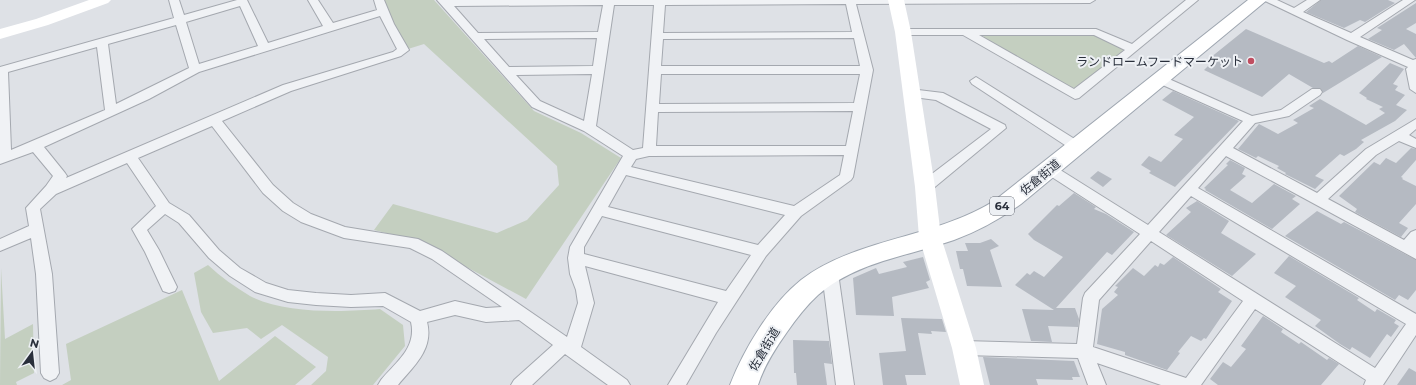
<svg xmlns="http://www.w3.org/2000/svg" width="1416" height="385" font-family="Montserrat,'Noto Sans JP',sans-serif">
  <style>
    .green { fill: #c4cfc0 }
    .building { fill: #b5bac2 }
    .lines { fill: none; stroke-linecap: round; stroke-linejoin: round }
    .street-casing { stroke: #a4a8af; stroke-width: 2 }
    .primary-casing { stroke: #9ea6b0; stroke-width: 2 }
    .street { fill: #f0f2f5; fill-rule: evenodd }
    .secondary { fill: #fff; fill-rule: evenodd }
    .primary { fill: #fff; fill-rule: evenodd }
    .poi-dot { fill: #c04e60; stroke: #edf0f4; stroke-width: 1.5 }
    .labels { text-anchor: middle; dominant-baseline: central; stroke-width: 4; stroke-linejoin: round; paint-order: stroke }
    .shield { fill: #edf0f4; stroke: #646972; stroke-width: 1 }
    .shield-label { font-size: 11px; font-weight: bold; fill: #292f3b }
    .poi-label { font-size: 12px; fill: #292f3b; stroke: #edf0f4; text-anchor: end }
    .street-label { font-size: 12px; fill: #292f3b; stroke: #edf0f4 }
  </style>
  <rect width="100%" height="100%" fill="#dee1e6"/>
  <path class="green" d="M384,0H434L534,111L581,133L621,158L526,299L418,241L374,230L393,204L497,233L527,220L559,185L557,166L424,44L408,49L395,32Z
    M985,35H1096L1121,48L1124,52L1075,88L1066,87L981,39Z
    M208,265C221,277 235,287 250,296C284,314 343,312 380,309L403,325L405,346L373,385H311L326,371L328,357L282,325L261,339L247,328L213,333L201,312L194,273Z
    M1,268L5,339L33,324L34,373L16,382L17,385H0Z
    M182,290L219,381L275,336L316,367L295,385H62L71,380L66,344Z"/>
  <path class="building" d="M1321,0H1388L1395,3L1365,22L1360,20L1344,28L1306,12Z
    M1416,3V23L1406,29L1416,34V58L1404,44L1394,50L1368,39L1382,30L1377,28Z
    M1246,29L1324,63L1329,61L1332,63L1358,46L1382,57L1323,93L1320,88H1313L1289,74L1262,97L1204,70L1210,64L1205,62Z
    M1390,63L1404,69L1393,84L1398,86L1395,90L1405,95L1396,105L1407,110L1395,121L1361,140L1364,142L1356,149L1344,156L1340,154L1315,176L1324,180L1315,189L1285,174L1286,173L1277,168L1279,166L1258,156L1256,158L1238,149L1259,124L1278,134L1298,123L1293,120L1314,108L1309,106L1320,99L1366,125L1385,113L1379,109L1383,107L1366,99L1367,98L1359,93Z
    M1173,91L1239,121L1175,187L1149,173L1151,171L1141,165L1149,156L1161,162L1183,139L1174,135L1194,117L1162,100Z
    M1411,148L1416,149V160L1401,177L1403,178L1402,179L1416,186V204L1399,223L1408,228L1401,237L1355,212L1357,209L1339,196L1374,162L1380,165L1386,158L1396,163Z
    M1230,160L1245,168L1242,174L1246,176L1230,190L1252,203L1274,184L1296,196L1292,199L1300,204L1272,229L1205,190L1206,189L1204,188L1228,165L1226,164Z
    M1098,171L1112,179L1103,187L1090,178Z
    M1074,193L1096,207L1094,209L1106,214L1134,232L1112,255L1107,252L1056,308H1075L1079,319L1078,327L1048,326L1052,342L1031,341L1022,309L1054,310L1015,285L1027,273L1030,275L1034,271L1044,277L1063,257L1034,240L1028,234L1057,205L1059,206Z
    M1197,201L1229,221L1221,233L1256,254L1232,276L1166,235L1191,212L1186,208Z
    M1317,211L1341,224L1344,222L1416,260V290L1408,300L1399,295L1395,300L1285,236Z
    M991,239L999,246L990,250L1002,287L967,286L963,269H960L956,251H968L965,243H980Z
    M1289,256L1359,298L1357,300L1375,312L1377,309L1396,320L1394,323L1399,326L1391,337L1387,334L1370,358L1352,347L1350,350L1340,344L1315,326L1321,320L1285,297L1296,286L1274,273Z
    M923,257L930,280L926,282L929,288L892,297L894,316L856,315L853,278L876,268L879,274L907,267L903,262Z
    M1173,257L1221,289L1218,292L1232,301L1206,339L1204,338L1201,341L1191,336L1178,352L1180,353L1167,370L1125,355V352L1097,344L1102,309L1118,295L1114,292L1118,287L1115,286L1133,268L1144,276L1155,265L1158,267L1160,263L1164,265Z
    M1263,316L1283,329L1281,332L1299,344L1301,342L1327,360L1329,358L1339,364L1321,385H1218L1210,379L1223,362L1231,367L1246,349L1241,346Z
    M901,318L942,319L946,332L931,331L932,334L918,333L926,375H905L907,385H883L879,353L906,351Z
    M793,340L829,341L832,364L824,363L827,385H797L796,373H794Z
    M983,357L1074,361L1080,377H1072L1073,380L1036,379L1038,385H990Z
    M1409,368L1416,372V385H1397Z"/>
  <g class="lines">
    <g class="street-casing">
      <path id="street" d="M169,0H179L184,15L237,0H247L268,43L323,26L308,0H318L333,23L377,10L374,0H384L394,24L409,50L401,56L291,91L222,121L273,185L293,203L311,214L345,227L418,239L442,251L567,337L578,303L576,290L570,274L568,258L570,247L623,156L584,131L532,107L437,0H1095L1090,3L856,4L873,70L853,177L851,180L801,216L766,256L716,333L686,385H668L718,302L585,266L594,303L581,347L627,380L630,385H608L565,354L532,385H511L514,380L553,345L519,320L486,322L455,315L427,322C434,349 414,366 398,385H378L381,380C396,362 417,348 411,322L383,306L351,307L316,305L288,302L255,292L230,276L209,258L179,223L165,214L147,230L159,250L177,287L175,291L169,293L163,291L145,252L132,229L156,206L127,163L56,194L40,209L52,274L59,373L56,378L50,381L44,378L41,373L36,274L31,238L0,251V239L29,226L26,208L46,186L53,176L33,152L0,164V67L174,18ZM846,4L852,32L663,33L665,5ZM603,5L598,32L478,33L454,6ZM614,5H654L643,148L633,150L596,126ZM240,6L258,46L199,64L186,22ZM380,16L397,49L393,52L283,85L66,178L67,176L65,173L44,147L149,99L199,72ZM176,25L189,68L116,104L108,44ZM597,38L593,66L509,67L484,39ZM854,38L860,66H661L663,39ZM97,47L105,110L11,150L8,72ZM592,74L584,121L540,101L516,75ZM661,74H860L854,103L659,104ZM853,111L846,146H656L658,112ZM212,126L263,193L283,211L301,222L344,238L410,248L432,259L502,307L486,308L455,301L420,311L385,293L351,295L316,293L288,290L266,283L240,268L219,250L189,215L169,203L138,158ZM844,155L840,175L794,206L631,167L636,159L649,156ZM626,175L785,215L758,245L608,207ZM602,216L751,255L726,291L584,254V247Z
        M1186,0H1198L1079,98L1075,99L963,35H903L897,32L903,29H1096L1132,44ZM979,35H1094L1125,50L1074,89Z
        M1263,0H1277L1294,8L1307,0H1320L1303,12L1351,33L1403,0H1415L1360,37L1413,60L1416,59V93L1410,89L1406,69L1408,67L1347,40Z
        M1160,75L1252,116L1281,110L1312,89H1320L1322,92L1320,95L1289,116L1255,123L1233,148L1317,193L1366,149L1416,119V129L1409,135L1416,139V148L1399,141L1376,155L1328,199L1404,240L1411,232L1416,230V259L1226,156L1198,188L1416,314V335L1383,385H1364L1366,380L1255,309L1201,385H1161L1097,363L1106,385H1088L1078,358L964,355L958,353L956,348L958,343L964,341L1077,344L1083,298L1085,293L1140,234L1044,172L1042,169L1044,166H1054L1148,225L1243,121L1156,82L1154,79ZM1191,196L1406,324L1375,368L1159,232ZM1151,241L1243,301L1186,378L1093,347L1099,300Z
        M976,77L1081,143L1083,146L1081,149H1071L972,84L970,81Z
        M910,89L943,93L1005,125L1006,128L930,191L925,192L920,191L918,187L920,183L991,129L936,100L906,96L904,93Z
        M830,267L835,269L838,273L854,385H836L822,273L825,269Z"/>
    </g>
    <g class="primary-casing">
      <path id="primary" d="M1248,0H1267L1021,204C1000,219 979,231 954,240C908,256 856,262 818,295C806,306 796,319 787,332C775,349 764,366 758,385H730C744,349 771,304 801,280C823,263 849,253 875,245C916,232 957,224 994,201Z"/>
    </g>
    <use href="#street" class="street"/>
    <path class="secondary" d="M89,0H111L108,3L48,25L0,39V29L36,19Z
      M888,0H904L911,32L935,187L941,237L976,348L984,385H960L952,348L919,237L915,187L895,32Z"/>
    <use href="#primary" class="primary"/>
  </g>
  <circle class="poi-dot" cx="1251" cy="61" r="4"/>
  <g class="labels">
    <rect class="shield" x="990" y="197" width="24" height="18" rx="3"/>
    <g class="shield-label">
      <text x="1002" y="206">64</text>
    </g>
    <g class="poi-label">
      <text x="1243" y="61">ランドロームフードマーケット</text>
    </g>
    <g class="street-label">
      <text transform="translate(1040 177) rotate(-40)">佐倉街道</text>
      <text transform="translate(764 349) rotate(-59)">佐倉街道</text>
    </g>
  </g>
  <g transform="translate(32 353) rotate(15)" stroke="#edf0f4" stroke-width="3" paint-order="stroke">
  <path d="M0-3L7 15L0 10L-7 15Z" fill="#292f3b"/>
  <text y="-6" font-size="11" font-weight="bold" text-anchor="middle" fill="#292f3b">N</text>
  </g>
</svg>
